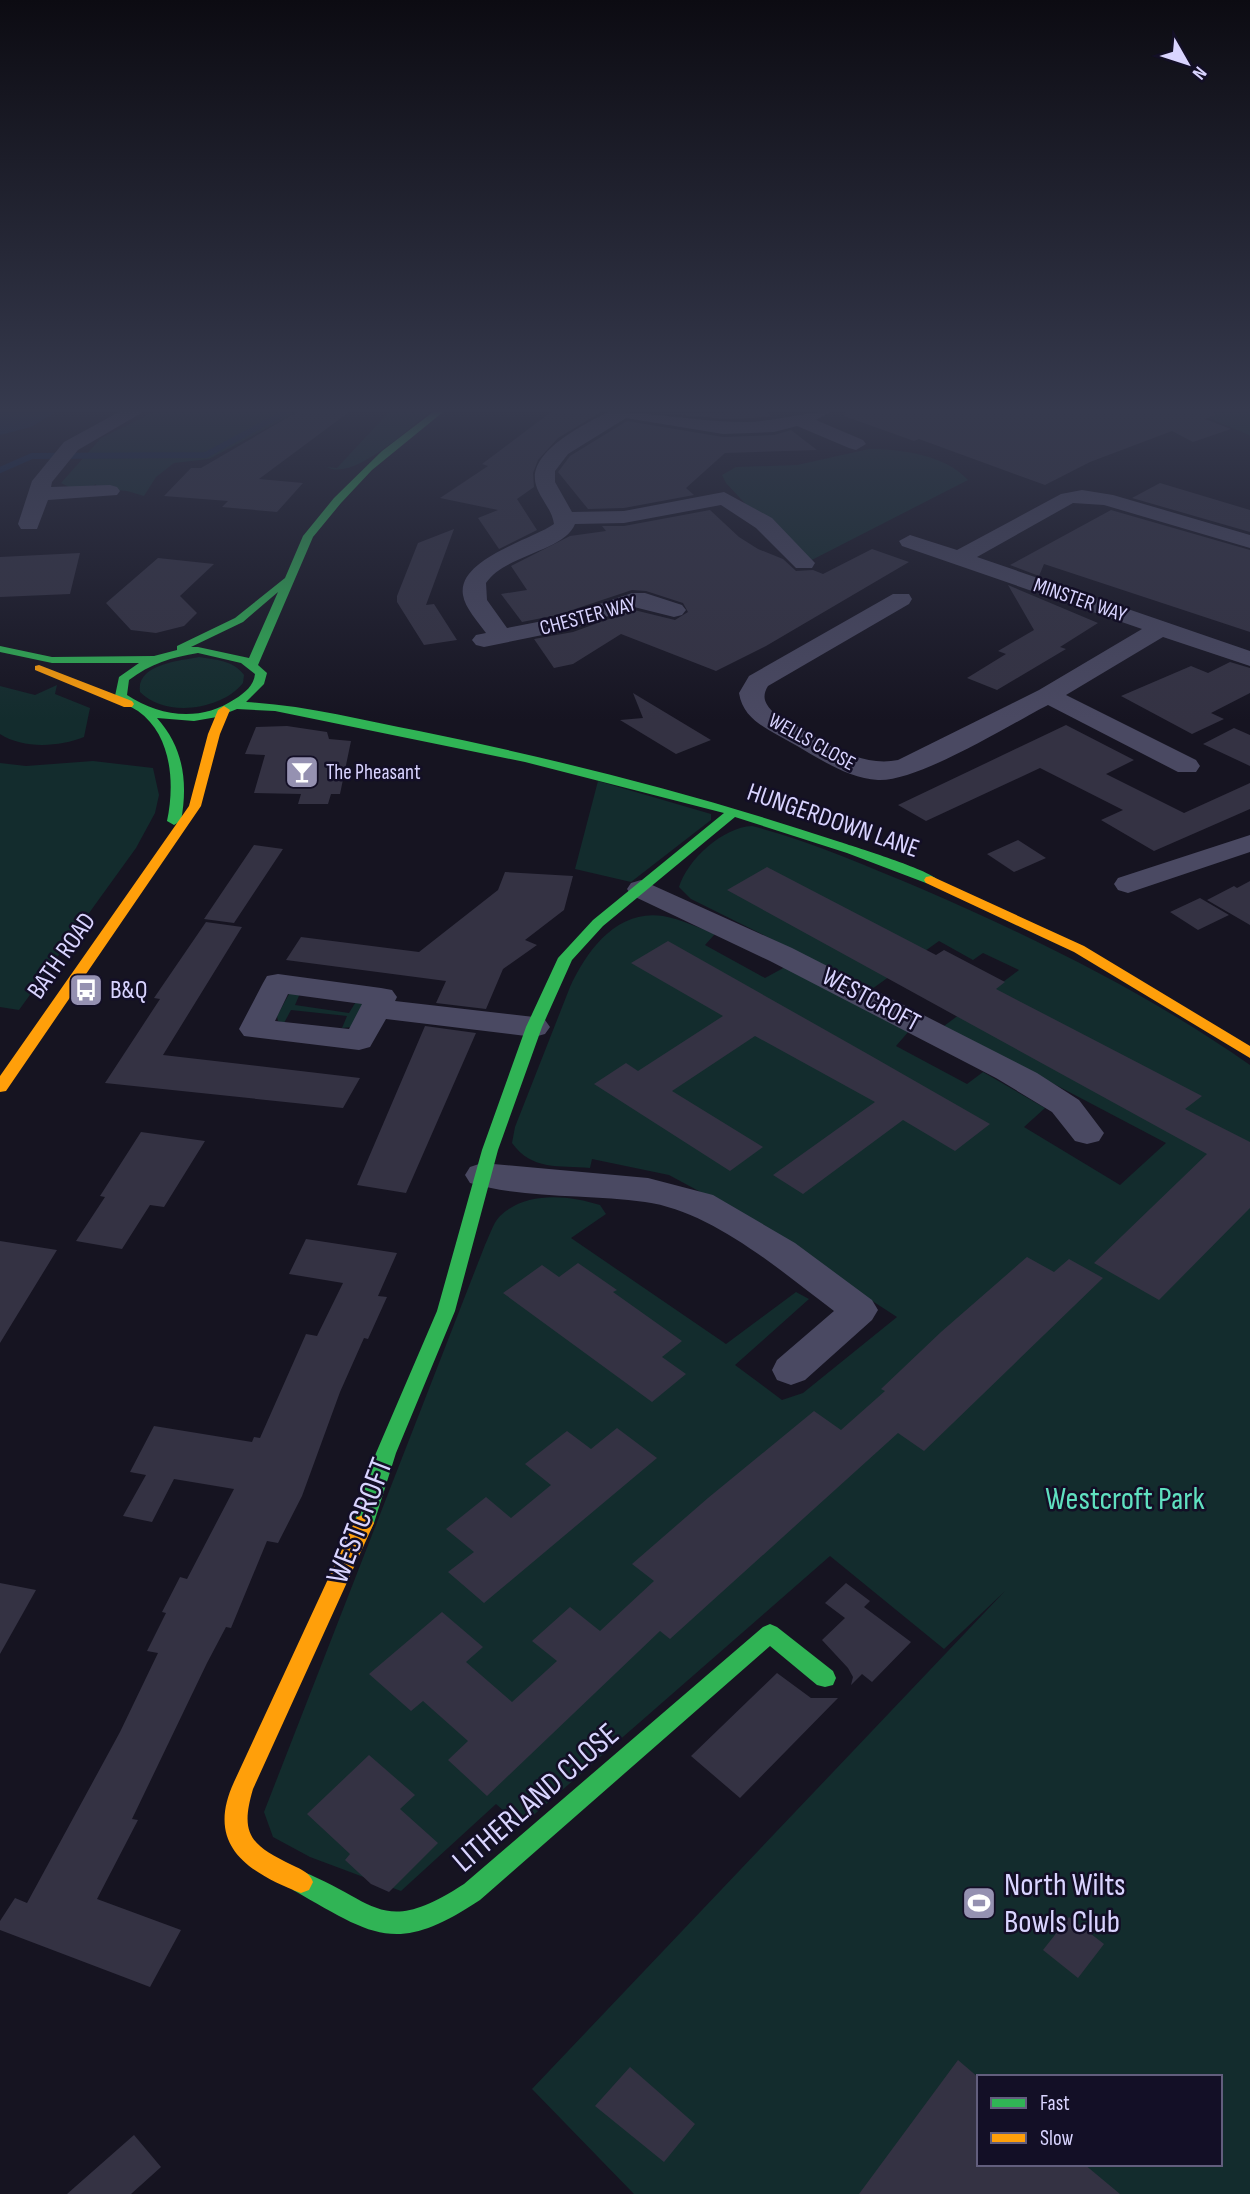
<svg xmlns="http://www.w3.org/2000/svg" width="1250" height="2194" font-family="'Sofia Sans Condensed',sans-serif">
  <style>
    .green { fill: #132c2d; fill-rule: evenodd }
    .water { fill: #0d2144 }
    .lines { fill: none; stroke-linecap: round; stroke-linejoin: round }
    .stream { stroke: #0d2144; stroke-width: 6 }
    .building { fill: #343243 }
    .street { fill: #4a4962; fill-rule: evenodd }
    .fast { fill: #30b455; fill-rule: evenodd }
    .slow { fill: #ff9f0a; fill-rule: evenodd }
    .labels { text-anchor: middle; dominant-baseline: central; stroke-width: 5; stroke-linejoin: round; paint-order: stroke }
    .far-street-label { font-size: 21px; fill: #d9d4ff; stroke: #130f26 }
    .far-poi-label { font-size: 21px; fill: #d9d4ff; stroke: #130f26; text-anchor: start }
    .street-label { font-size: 26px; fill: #d9d4ff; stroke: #130f26 }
    .poi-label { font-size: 26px; fill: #d9d4ff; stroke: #130f26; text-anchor: start }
    .near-park-label { font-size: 32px; fill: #5fe0c0; stroke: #130f26 }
    .near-street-label { font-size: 32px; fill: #d9d4ff; stroke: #130f26 }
    .near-poi-label { font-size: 32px; fill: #d9d4ff; stroke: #130f26; text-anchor: start }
  </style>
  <rect width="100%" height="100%" fill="#161421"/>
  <path class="green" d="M154,412H297L209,459L174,463L156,477L144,496L127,491L96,488V484L88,489H73L61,483L101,438Z
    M389,412H430C409,428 353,482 327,467L337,468Z
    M1194,412H1250V436L1249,435Z
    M869,449C902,449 945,455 968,480L802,565L726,483L722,475L736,467L797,465Z
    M199,657C216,660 233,660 244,675L243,683C222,710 165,718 140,692C136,664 179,661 199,657Z
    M57,685L55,694L90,708L84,737C59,747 23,749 0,734V686L35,695Z
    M93,761L153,768L159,795L155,813L136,848L19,1010L0,1007V763L26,766Z
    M598,781L711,814V820L631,882L575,869Z
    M752,826C810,841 867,866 922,889C1035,938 1149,994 1250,1065V2194H634L532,2089L1005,1591L944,1649L830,1556L521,1826L496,1804L401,1891L310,1857L273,1837L264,1812L485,1245C489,1237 493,1223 500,1216C526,1191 568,1195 600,1205L606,1214L571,1238L726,1344L796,1292L809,1299L735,1365L782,1400L803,1393L897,1317L721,1203L669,1175L592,1159L590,1168C559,1165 532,1171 512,1143L515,1127L570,987C587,950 617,909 663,916C681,919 699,928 715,934L705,945L765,978L787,966L909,1031L896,1046L967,1084L983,1072L1045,1108L1024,1127L1120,1185L1166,1143L944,1026L1019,970L983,953L973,960L939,941L872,989L691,899L679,887C687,860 723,827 752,826ZM979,2077H1220V2164H979Z
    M301,991L295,1005L349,1013L357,1000L365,1007L352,1027L342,1028L347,1016L291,1010L284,1023L278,1021L277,1016L289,994Z"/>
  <path class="water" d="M0,412H56L31,427L0,435Z"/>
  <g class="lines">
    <path class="stream" d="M0,470L32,456L206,455L286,412"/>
  </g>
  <path class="building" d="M297,412H349L259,479L303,483L277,512L222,507L228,501L164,496L191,468H201Z
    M551,412H601L558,438L538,460L533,473L534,487L517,499L537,530L499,549L478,518L498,510L440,498L488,466L482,464Z
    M845,412H1214L1215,415L1205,419L1231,429L1193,442L1172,431L1090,462L1045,485L919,439L914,441L844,416Z
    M659,413L766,412L772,417L727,419Z
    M627,421L723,437L774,435L791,430L817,450L725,453L686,488L694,495L624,508L588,509L558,472L570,456Z
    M1160,483L1250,510V532L1132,498Z
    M710,510L739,537L758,549L783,559L796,571L813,570L823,574L872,549L909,562L766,646L716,671L621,634L573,664L554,668L534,639L573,632L634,610L675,620L688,612L683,603L646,591L632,590L557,615L522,622L501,594L527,590L511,566L570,536L606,531L602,526H624Z
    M1111,510L1250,550V632L1044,564L1039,576L1010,565Z
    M454,529L426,605L434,604L457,640L424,645L397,602V596L418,543Z
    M80,553L70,594L0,597V557Z
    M158,558L214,564L180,596L197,613L184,626L156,633L131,630L106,603Z
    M1008,585L1098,623L1060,647L1066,649L997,690L967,678L1006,654L998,651L1034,630Z
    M1230,662L1250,668V693L1211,713L1224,719L1192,734L1121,696L1191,666L1208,673Z
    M633,693L711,740L676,754L620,720L643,718Z
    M1066,725L1134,760L1106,774L1184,813L1250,783V809L1154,851L1101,820L1123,810L1040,768L926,821L898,805Z
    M287,726L327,732L329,739L351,741L340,794H331L328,804H298L301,794L254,793L265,755L245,754L256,727Z
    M1234,728L1250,735V766L1203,744Z
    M1018,840L1046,858L1014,872L987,854Z
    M254,845L283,849L234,923L204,919Z
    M767,867L936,955L944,950L1005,982L996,989L1202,1096L1185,1109L1250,1142V1208L1159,1300L1094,1263L1207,1154L727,890Z
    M505,872L573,876L564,910L525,940L537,945L503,969L486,1009L436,1003L446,981L286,960L301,937L419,952L498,890Z
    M1250,881V925L1207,900L1234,886L1237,888Z
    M1200,898L1229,915L1198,930L1170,912Z
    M206,922L242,927L163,1055L360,1078L343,1108L105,1083L160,999L154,998Z
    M668,941L866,1053L990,1124L955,1151L903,1120L803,1194L773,1175L875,1102L755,1036L672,1091L763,1147L730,1171L594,1084L626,1063L638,1071L723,1016L631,963Z
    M425,1026L476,1033L406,1193L357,1185Z
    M141,1132L205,1141L164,1207L150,1205L122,1249L76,1241L105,1197L100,1196Z
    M306,1239L397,1253L378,1296L387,1297L368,1339L364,1338L340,1392L302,1496L278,1543L267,1541L231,1628L226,1627L207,1663L132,1819L138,1820L97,1899L181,1930L150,1987L0,1930V1921L15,1898L27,1903L120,1732L158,1653L147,1651L166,1613L162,1612L180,1577L187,1579L234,1489L174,1479L152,1522L123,1516L146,1475L130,1472L154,1426L252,1442L254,1437L260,1438L306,1334L317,1336L343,1283L289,1274Z
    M0,1241L57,1250L0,1343Z
    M1027,1257L1054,1272L1069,1259L1103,1278L924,1451L898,1433L670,1639L660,1631L487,1796L448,1760L468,1741L423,1701L411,1711L369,1674L442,1612L483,1647L466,1662L512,1702L557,1661L532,1641L570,1607L600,1631L654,1581L632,1564L708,1498L814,1411L841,1430L885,1391L881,1389L941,1332Z
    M578,1263L617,1290L613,1292L682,1341L662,1357L686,1374L652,1402L503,1293L542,1265L559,1277Z
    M617,1428L657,1458L484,1603L448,1572L474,1552L446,1529L486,1497L511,1518L551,1485L525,1464L567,1431L591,1449Z
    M0,1583L36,1590L0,1654Z
    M846,1583L870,1601L864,1607L911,1642L872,1682L862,1674L851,1685L853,1677L848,1668L822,1640L845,1618L825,1603Z
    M777,1673L811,1698H838L740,1798L691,1756Z
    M369,1755L415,1795L400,1809L438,1843L389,1892L371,1884L345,1860L350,1854L307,1814Z
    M1069,1917L1104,1944L1078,1978L1043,1950Z
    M958,2060L979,2078V2164H1084L1120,2194H859Z
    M630,2067L695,2124L664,2162L595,2106Z
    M134,2135L161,2167L131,2194H67Z"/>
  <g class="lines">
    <path class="street" d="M119,412H143L78,450L52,482L51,487L110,485L117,487L120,491L117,495L48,500L37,529H21L18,524L32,481L64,442Z
      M608,412C654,412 698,422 744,422C774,422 801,412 830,412L816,420L863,440L866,444L856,450L849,448L797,426L774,432L723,434L626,418L568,454L555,471V482L572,512L624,511L724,492L772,518L815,563L812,568H796L756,528L721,505L624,523L575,524C565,551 504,555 486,583L487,600L507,628L558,618L632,593H645L682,605L686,610L682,615L674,617L634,607L572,629L484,647L476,645L472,640L476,635L486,633C478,622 465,608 463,595C457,559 531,540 554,524C552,509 540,499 536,485C526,452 585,424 608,412Z
      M1082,490L1113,495L1250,535V548L1104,505L1073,503L977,557L1250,651V666L1163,637L1066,695L1196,760L1200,766L1196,772H1178L1048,705C1009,725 918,782 878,780C846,778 817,757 790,742C768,729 743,720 739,693L749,676L893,594H909L912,599L909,604L768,686C762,696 764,702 772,711C810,732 853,769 898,760L1039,690L1142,629L902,546L899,541L910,535L957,550L1061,494Z
      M1250,835V852L1128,893L1118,890L1114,884L1118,878Z
      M641,880L792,948L1037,1073L1079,1100L1104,1133L1099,1141L1087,1144L1075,1141L1052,1112L996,1078L770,961L631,895L627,889L631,883Z
      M278,974L381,988L392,990L397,997L395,1001L534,1017L545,1020L550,1027L545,1034L534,1037L386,1019L370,1047L359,1050L244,1036L239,1029L263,983L267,976ZM288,994L362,1004L349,1029L275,1021Z
      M482,1163L648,1178L713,1195L795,1243L872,1300L878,1310L872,1320L805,1380L791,1385L777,1380L772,1370L777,1360L834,1311C781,1271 712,1211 645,1202C588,1194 525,1199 470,1183L465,1175L470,1167Z"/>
    <path class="fast" d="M433,412H443L372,470L341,503L313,537L258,665L267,673L264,684L246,702C304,705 362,720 419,731C561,760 702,796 840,842C858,848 927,869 938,880L936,883H926L847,853L735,817L603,926L572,960L542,1027L498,1150L455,1311L396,1453L374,1523L371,1529L364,1531L357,1529L354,1523L376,1453L437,1311L482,1150L526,1027L558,958L593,920L724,813L525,762L275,711L237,709L217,717L194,721L157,718C184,748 188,783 181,821L174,825L167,821C175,784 172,735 138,711C130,706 122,703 115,696L119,677L139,663H52L0,652V646L52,657L154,656L177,650V646L235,618L285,578L303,536L334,498L382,451ZM278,592L249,658L198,647H191L243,622ZM198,653L241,663L255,674C254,685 245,693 235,699C201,722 160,717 127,695L129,680C150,664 172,657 198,653Z
      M770,1624L777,1627L833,1671L836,1678L833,1685L825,1687L817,1685L770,1646L480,1900C396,1956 374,1936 293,1890L289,1882L293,1874L301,1871C377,1901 381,1938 464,1884L763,1627Z"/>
    <path class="slow" d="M39,665L132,701L134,704L132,707H124L35,670V666Z
      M224,706L230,710L220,734L201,806L6,1091L0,1092V1076L189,806L208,734L218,710Z
      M931,876L1084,946L1250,1046V1058L1074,952L926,883L924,880L926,877Z
      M364,1515L371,1517L374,1523L253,1789C239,1836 252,1845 292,1865C302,1870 309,1872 313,1882L309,1890L301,1893C247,1872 205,1845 234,1782L354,1523L357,1517Z"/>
  </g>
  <linearGradient id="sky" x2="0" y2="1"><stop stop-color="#0c0b12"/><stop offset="0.57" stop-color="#363a4e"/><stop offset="1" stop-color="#363a4e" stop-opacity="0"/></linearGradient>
  <rect width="1250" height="720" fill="url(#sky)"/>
  <defs>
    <g id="bar-square" transform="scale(1.75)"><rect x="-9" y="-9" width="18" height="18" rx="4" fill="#9591b1" stroke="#130f26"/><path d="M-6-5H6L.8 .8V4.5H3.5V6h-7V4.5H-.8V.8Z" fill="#fff"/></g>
    <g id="bus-square" transform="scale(1.75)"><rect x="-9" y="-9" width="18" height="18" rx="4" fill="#9591b1" stroke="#130f26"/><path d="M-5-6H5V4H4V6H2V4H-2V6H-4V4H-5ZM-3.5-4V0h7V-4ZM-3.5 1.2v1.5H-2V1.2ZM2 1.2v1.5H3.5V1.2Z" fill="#fff"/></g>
    <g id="stadium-square" transform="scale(1.75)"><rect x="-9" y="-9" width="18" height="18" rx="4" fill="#9591b1" stroke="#130f26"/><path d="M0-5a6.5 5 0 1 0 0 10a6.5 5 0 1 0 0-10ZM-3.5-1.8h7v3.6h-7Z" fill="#fff"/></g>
  </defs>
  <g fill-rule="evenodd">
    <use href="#bar-square" x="302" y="772"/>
    <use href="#bus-square" x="86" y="990"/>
    <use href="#stadium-square" x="979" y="1903"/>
  </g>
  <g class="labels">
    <g class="far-street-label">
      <text transform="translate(1080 600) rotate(19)">MINSTER WAY</text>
      <text transform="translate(588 616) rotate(-15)">CHESTER WAY</text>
      <text transform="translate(812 742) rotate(29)">WELLS CLOSE</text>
    </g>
    <g class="far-poi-label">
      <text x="326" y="772">The Pheasant</text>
    </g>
    <g class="street-label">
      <text transform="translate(833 821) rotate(19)">HUNGERDOWN LANE</text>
      <text transform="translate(62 956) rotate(-55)">BATH ROAD</text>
      <text transform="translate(871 1000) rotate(28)">WESTCROFT</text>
    </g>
    <g class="poi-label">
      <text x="110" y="990">B&amp;Q</text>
    </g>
    <g class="near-park-label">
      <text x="1125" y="1499">Westcroft Park</text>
    </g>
    <g class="near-street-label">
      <text transform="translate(360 1521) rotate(-69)">WESTCROFT</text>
      <text transform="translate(536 1798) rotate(-41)">LITHERLAND CLOSE</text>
    </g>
    <g class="near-poi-label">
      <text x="1004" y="1885">North Wilts<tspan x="1004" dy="37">Bowls Club</tspan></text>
    </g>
  </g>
  <rect x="977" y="2075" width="245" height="91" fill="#130f26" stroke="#625e7d" stroke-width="2"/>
  <rect x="991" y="2098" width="35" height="10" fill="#30b455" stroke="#625e7d" stroke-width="2"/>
  <text x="1040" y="2110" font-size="21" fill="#d9d4ff">Fast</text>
  <rect x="991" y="2133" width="35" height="10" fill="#ff9f0a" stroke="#625e7d" stroke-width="2"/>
  <text x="1040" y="2145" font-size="21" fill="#d9d4ff">Slow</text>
  <g transform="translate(1187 63) rotate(129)" stroke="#130f26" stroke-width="5" paint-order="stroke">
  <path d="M0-5L12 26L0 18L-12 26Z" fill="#d9d4ff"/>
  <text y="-10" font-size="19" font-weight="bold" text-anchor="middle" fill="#d9d4ff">N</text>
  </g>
</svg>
